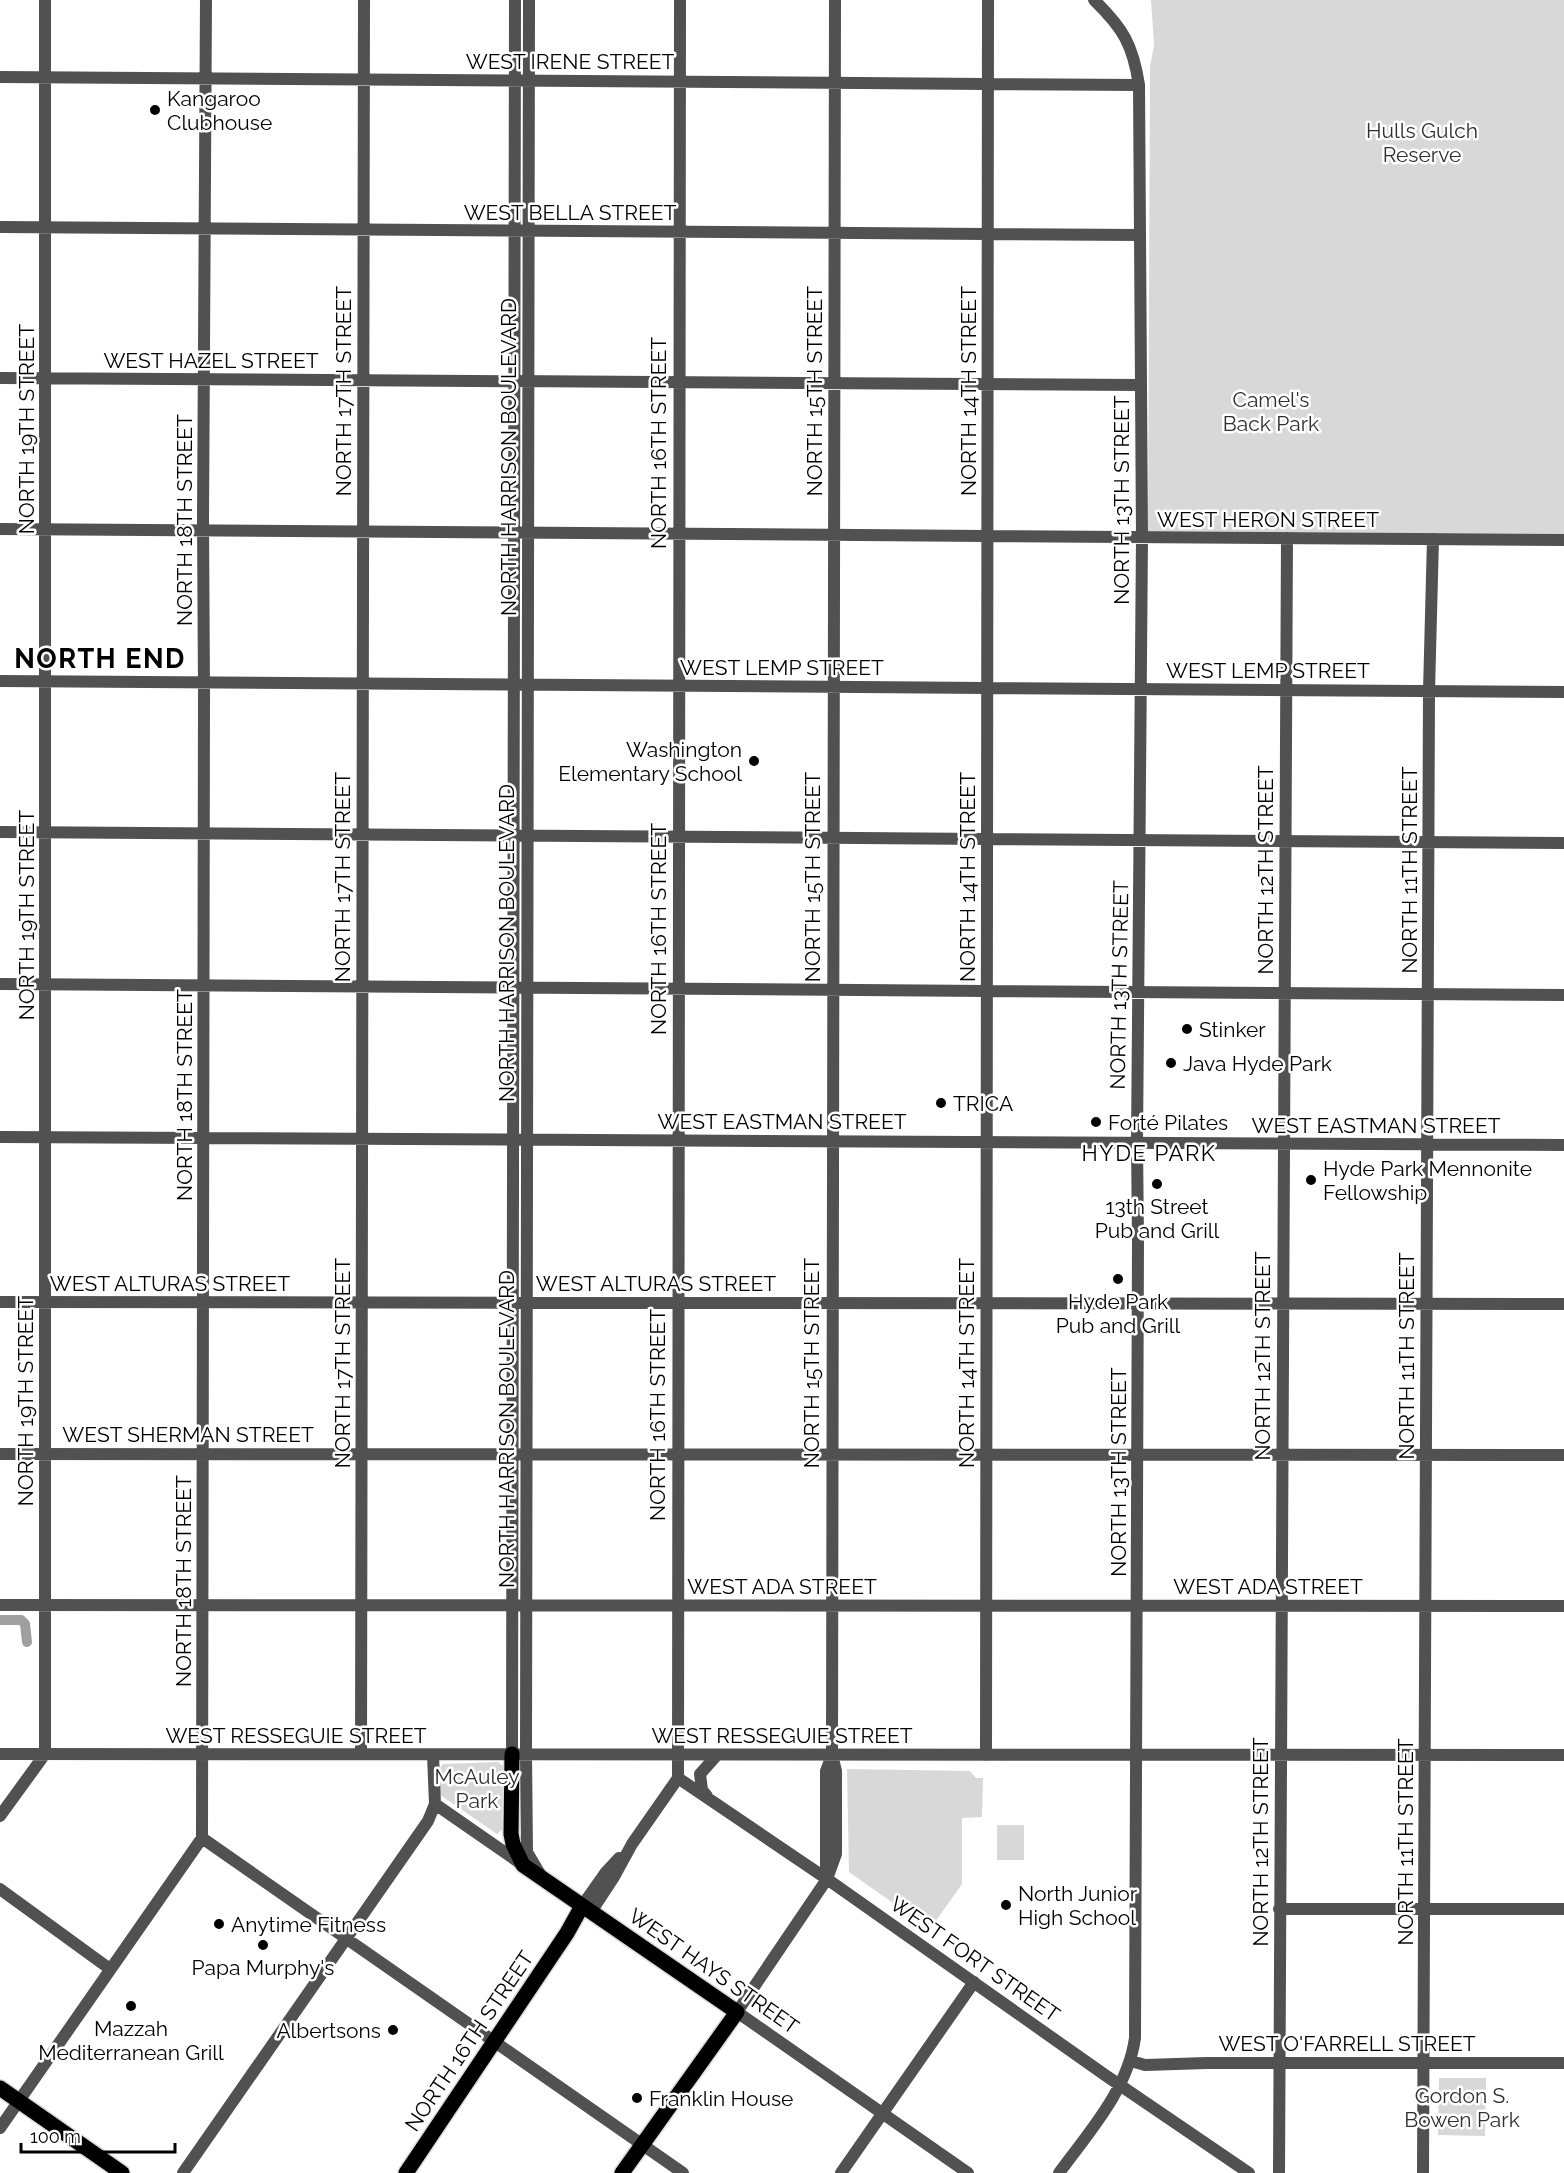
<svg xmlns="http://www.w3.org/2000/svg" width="1564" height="2173" font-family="Raleway,sans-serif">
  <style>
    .green { fill: #d8d8d8 }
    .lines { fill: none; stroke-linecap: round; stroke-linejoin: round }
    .canal { stroke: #9f9f9f; stroke-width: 10 }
    .major-casing { stroke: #dbdbdb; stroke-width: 18 }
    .minor { stroke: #515151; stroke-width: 12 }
    .major { stroke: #000; stroke-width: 15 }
    .poi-dot { fill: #000; stroke: #fff; stroke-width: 2 }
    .labels { text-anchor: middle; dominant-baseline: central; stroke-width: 5; stroke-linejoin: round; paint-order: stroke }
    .street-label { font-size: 21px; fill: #000; stroke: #fff }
    .poi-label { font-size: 21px; fill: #000; stroke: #fff; text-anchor: start }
    .park-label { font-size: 21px; fill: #2f2f2f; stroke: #fff }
    .neighbourhood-label { font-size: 22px; letter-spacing: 1.5px; fill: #000; stroke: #fff }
    .district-label { font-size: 27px; font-weight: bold; letter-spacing: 1.5px; fill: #000; stroke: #fff }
  </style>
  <rect width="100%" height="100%" fill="#fff"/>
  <path class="green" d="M1151,0H1564V534L1148,531L1150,67L1154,45Z
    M498,1762L503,1766L502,1830L497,1834L436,1792L437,1772L443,1764Z
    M847,1769L970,1771L976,1778H983L982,1817L962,1818V1884L930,1929L849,1872Z
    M997,1825H1024V1860H997Z
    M1439,2078H1486L1485,2136L1438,2135Z"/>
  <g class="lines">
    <path class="canal" d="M0,1620H21L25,1624L27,1642"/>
    <g class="major-casing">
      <path id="major" d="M512,1754L511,1834L513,1844L523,1865L737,2012L622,2173
        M0,2088L122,2173
        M406,2173L567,1933L582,1906"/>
    </g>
    <path class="minor" d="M529,0L526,1754L527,1852L540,1874
      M835,0L832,1755L836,1771V1854L827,1879L737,2012L968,2173
      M0,77L1139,85
      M0,227L1139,235
      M0,378L1141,385
      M0,529L1564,540
      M0,681L1564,692
      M0,832L1564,843
      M0,984L1564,995
      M0,1137L1564,1145
      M0,1302L1564,1304
      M0,1454L1564,1455
      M0,1605L1564,1606
      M0,1754L1564,1755
      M361,1754L364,0
      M512,1754L515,0
      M986,1755L988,0
      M678,1778L827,1879L1105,2075L1249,2173
      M707,1796L702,1790L700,1774L717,1755
      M435,1804L523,1865
      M0,1816L45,1754V0
      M202,1838L683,2173
      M826,1873V1771L832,1755
      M0,1889L110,1969
      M582,1906L606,1872L619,1858
      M1279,1909H1564
      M591,1912L614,1877L632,1844L678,1778L680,0
      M1131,2061L1145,2065L1207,2063H1564
      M0,2128L202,1838L204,694L203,519L206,0
      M183,2173L428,1821L435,1804L433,1755
      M841,2173L974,1982
      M1059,2173C1089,2132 1128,2089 1135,2038L1138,1241L1137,1142L1142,537L1139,85C1133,45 1123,28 1094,0
      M1279,2173L1287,538
      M1423,2173L1429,691L1433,539"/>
    <use href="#major" class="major"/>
  </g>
  <g class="poi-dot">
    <circle cx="155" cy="110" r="6"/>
    <circle cx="754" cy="761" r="6"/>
    <circle cx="1187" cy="1029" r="6"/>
    <circle cx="1171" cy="1063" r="6"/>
    <circle cx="941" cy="1103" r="6"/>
    <circle cx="1096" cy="1122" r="6"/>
    <circle cx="1311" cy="1180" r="6"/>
    <circle cx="1157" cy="1184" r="6"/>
    <circle cx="1118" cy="1279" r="6"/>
    <circle cx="1006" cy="1905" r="6"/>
    <circle cx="219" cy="1924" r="6"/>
    <circle cx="263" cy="1945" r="6"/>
    <circle cx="131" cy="2006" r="6"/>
    <circle cx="393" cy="2030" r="6"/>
    <circle cx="637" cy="2098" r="6"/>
  </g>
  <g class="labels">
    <g class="street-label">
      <text x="570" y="61">WEST IRENE STREET</text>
      <text x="570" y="212">WEST BELLA STREET</text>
      <text x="211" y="360">WEST HAZEL STREET</text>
      <text transform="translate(343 391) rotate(-90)">NORTH 17TH STREET</text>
      <text transform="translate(814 391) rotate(-90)">NORTH 15TH STREET</text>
      <text transform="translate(968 391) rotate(-90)">NORTH 14TH STREET</text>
      <text transform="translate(26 429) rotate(-90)">NORTH 19TH STREET</text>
      <text transform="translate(658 443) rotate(-90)">NORTH 16TH STREET</text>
      <text transform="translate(508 457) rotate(-90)">NORTH HARRISON BOULEVARD</text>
      <text transform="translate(1121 500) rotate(-90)">NORTH 13TH STREET</text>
      <text x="1268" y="519">WEST HERON STREET</text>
      <text transform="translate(184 520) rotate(-90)">NORTH 18TH STREET</text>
      <text x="782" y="667">WEST LEMP STREET</text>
      <text x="1268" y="670">WEST LEMP STREET</text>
      <text transform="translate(1265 870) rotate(-90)">NORTH 12TH STREET</text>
      <text transform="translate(1409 870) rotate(-90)">NORTH 11TH STREET</text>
      <text transform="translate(342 877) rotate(-90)">NORTH 17TH STREET</text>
      <text transform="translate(812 877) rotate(-90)">NORTH 15TH STREET</text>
      <text transform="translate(967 877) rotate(-90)">NORTH 14TH STREET</text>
      <text transform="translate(26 915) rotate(-90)">NORTH 19TH STREET</text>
      <text transform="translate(658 929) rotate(-90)">NORTH 16TH STREET</text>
      <text transform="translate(506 943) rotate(-90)">NORTH HARRISON BOULEVARD</text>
      <text transform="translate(1119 985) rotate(-89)">NORTH 13TH STREET</text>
      <text transform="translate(184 1095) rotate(-90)">NORTH 18TH STREET</text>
      <text x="782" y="1121">WEST EASTMAN STREET</text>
      <text x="1376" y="1125">WEST EASTMAN STREET</text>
      <text x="170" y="1283">WEST ALTURAS STREET</text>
      <text x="656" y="1283">WEST ALTURAS STREET</text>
      <text transform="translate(1262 1356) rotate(-90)">NORTH 12TH STREET</text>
      <text transform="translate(1406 1356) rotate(-90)">NORTH 11TH STREET</text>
      <text transform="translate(342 1363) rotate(-90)">NORTH 17TH STREET</text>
      <text transform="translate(811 1363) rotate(-90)">NORTH 15TH STREET</text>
      <text transform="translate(966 1363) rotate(-90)">NORTH 14TH STREET</text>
      <text transform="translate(25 1401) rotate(-90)">NORTH 19TH STREET</text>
      <text transform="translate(657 1415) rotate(-90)">NORTH 16TH STREET</text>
      <text transform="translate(506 1429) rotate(-90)">NORTH HARRISON BOULEVARD</text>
      <text x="188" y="1434">WEST SHERMAN STREET</text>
      <text transform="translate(1118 1472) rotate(-90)">NORTH 13TH STREET</text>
      <text transform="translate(183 1581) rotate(-90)">NORTH 18TH STREET</text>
      <text x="782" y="1586">WEST ADA STREET</text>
      <text x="1268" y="1586">WEST ADA STREET</text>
      <text x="296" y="1735">WEST RESSEGUIE STREET</text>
      <text x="782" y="1735">WEST RESSEGUIE STREET</text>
      <text transform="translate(1260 1842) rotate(-90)">NORTH 12TH STREET</text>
      <text transform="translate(1405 1842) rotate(-90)">NORTH 11TH STREET</text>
      <text transform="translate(975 1959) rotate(35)">WEST FORT STREET</text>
      <text transform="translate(714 1971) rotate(35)">WEST HAYS STREET</text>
      <text transform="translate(469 2041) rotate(-56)">NORTH 16TH STREET</text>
      <text x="1347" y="2043">WEST O'FARRELL STREET</text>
    </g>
    <g class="poi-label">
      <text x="167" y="98">Kangaroo<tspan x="167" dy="24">Clubhouse</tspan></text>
      <text x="742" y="749" text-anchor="end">Washington<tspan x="742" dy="24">Elementary School</tspan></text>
      <text x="1199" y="1029">Stinker</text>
      <text x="1183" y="1063">Java Hyde Park</text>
      <text x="953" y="1103">TRICA</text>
      <text x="1108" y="1122">Forté Pilates</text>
      <text x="1323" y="1168">Hyde Park Mennonite<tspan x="1323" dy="24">Fellowship</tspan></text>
      <text x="1157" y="1206" text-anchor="middle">13th Street<tspan x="1157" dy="24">Pub and Grill</tspan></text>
      <text x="1118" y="1301" text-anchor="middle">Hyde Park<tspan x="1118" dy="24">Pub and Grill</tspan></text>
      <text x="1018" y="1893">North Junior<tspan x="1018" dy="24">High School</tspan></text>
      <text x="231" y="1924">Anytime Fitness</text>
      <text x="263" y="1967" text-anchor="middle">Papa Murphy's</text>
      <text x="131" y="2028" text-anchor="middle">Mazzah<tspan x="131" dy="24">Mediterranean Grill</tspan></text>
      <text x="381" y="2030" text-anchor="end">Albertsons</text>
      <text x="649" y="2098">Franklin House</text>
    </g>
    <g class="park-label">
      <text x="1422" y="130">Hulls Gulch<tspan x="1422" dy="24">Reserve</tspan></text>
      <text x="1271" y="399">Camel's<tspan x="1271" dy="24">Back Park</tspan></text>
      <text x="477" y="1776">McAuley<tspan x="477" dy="24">Park</tspan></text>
      <text x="1462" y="2095">Gordon S.<tspan x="1462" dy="24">Bowen Park</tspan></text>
    </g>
    <g class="neighbourhood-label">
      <text x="1149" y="1153">HYDE PARK</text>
    </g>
    <g class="district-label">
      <text x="100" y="658">NORTH END</text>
    </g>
  </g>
  <path d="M21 2143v9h154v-9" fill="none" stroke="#000000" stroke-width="3"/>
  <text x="30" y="2143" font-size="18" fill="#000000" stroke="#ffffff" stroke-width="4.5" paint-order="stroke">100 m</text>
</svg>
